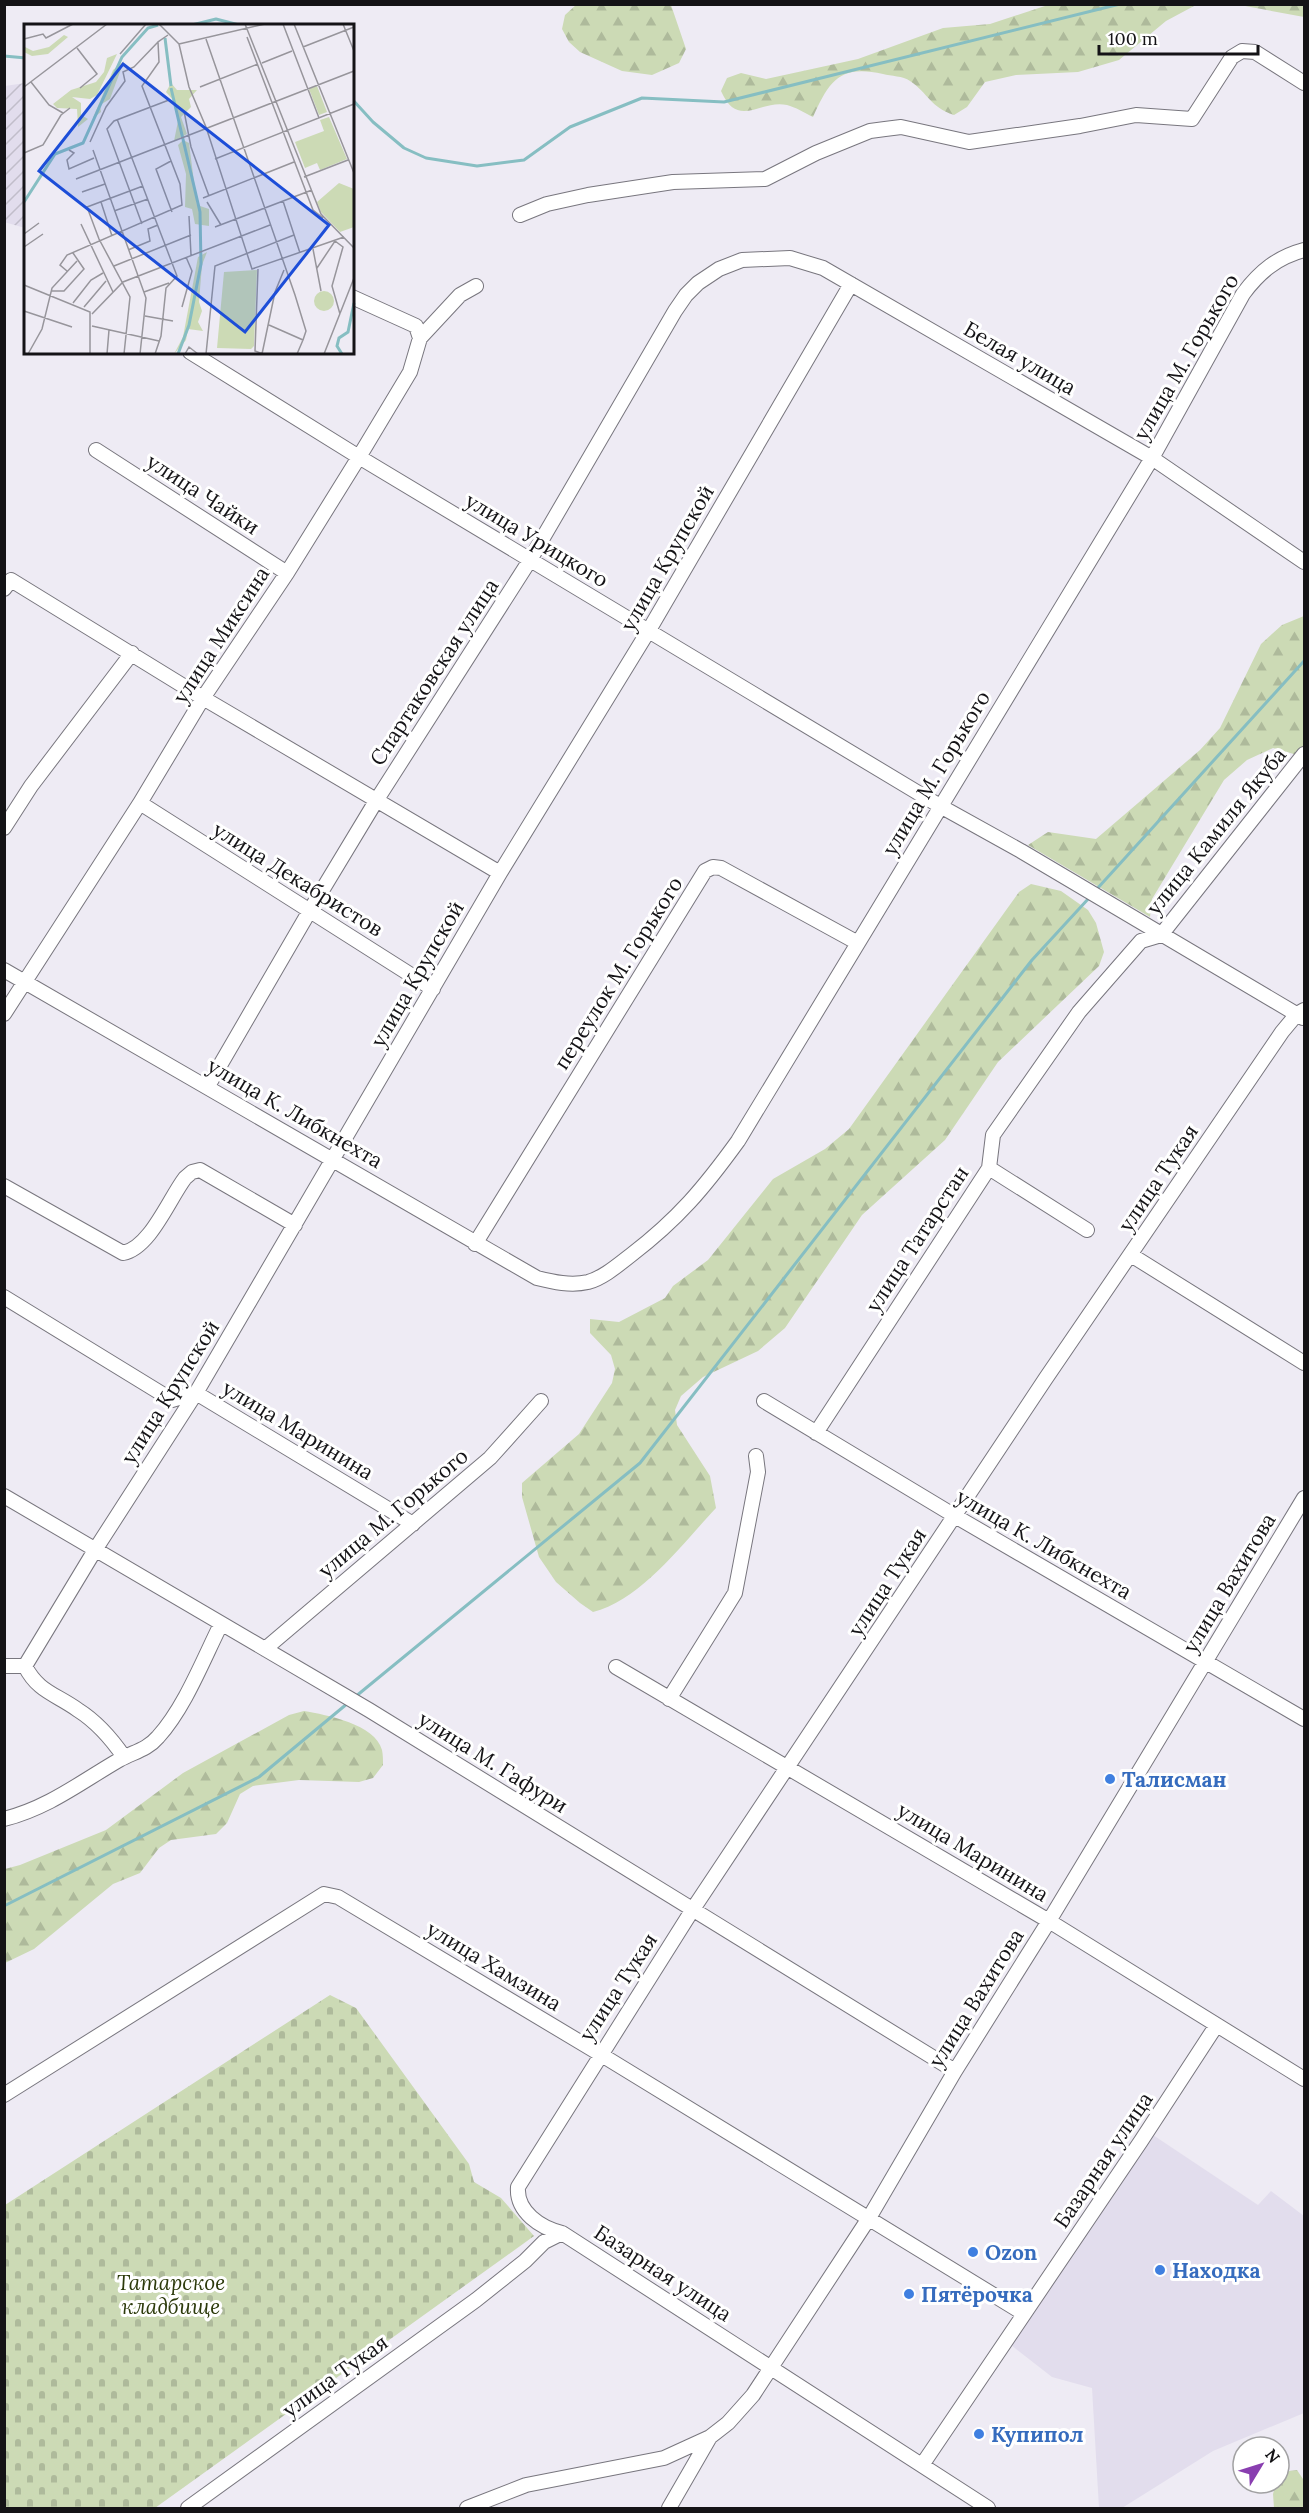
<svg xmlns="http://www.w3.org/2000/svg" width="1309" height="2513" font-family="Lora,serif">
  <style>
    .built { fill: #e2dded }
    .industrial { fill: url(#industrial-furrows) }
    .forest { fill: url(#forest-firs) }
    .cemetery { fill: url(#cemetery-stones) }
    .lines { fill: none; stroke-linecap: round; stroke-linejoin: round }
    .stream { stroke: #86bec2; stroke-width: 3 }
    .minor-casing { stroke: #78767e; stroke-width: 16 }
    .minor { stroke: #fff; stroke-width: 14 }
    .shop-dot { fill: #3f7fe0; stroke: #fff; stroke-width: 2 }
    .labels { text-anchor: middle; dominant-baseline: central; stroke-width: 6; stroke-linejoin: round; paint-order: stroke }
    .street-label { font-size: 21px; fill: #141316; stroke: #fff }
    .shop-label { font-size: 21px; font-weight: bold; fill: #366cbe; stroke: #fff; text-anchor: start }
    .park-label { font-size: 21px; font-style: italic; fill: #2c3a0b; stroke: #fff }
    .inset-river { fill: none; stroke: #86bec2; stroke-width: 3 }
    .inset-road { fill: none; stroke: #97959b; stroke-width: 1.5 }
    .view { fill: #1d4ed8; fill-opacity: 0.15; stroke: #1d4ed8; stroke-width: 3 }
    .inset-edge { fill: none; stroke: #141316; stroke-width: 3 }
  </style>
  <defs>
    <pattern id="industrial-furrows" width="10" height="10" patternUnits="userSpaceOnUse" patternTransform="scale(1.5)"><rect width="10" height="10" fill="#e2dded"/><path d="M-1 1l2-2M0 10L10 0M9 11l2-2" fill="none" stroke="#c1bdca"/></pattern>
    <pattern id="forest-firs" width="22" height="20" patternUnits="userSpaceOnUse" patternTransform="scale(1.5)"><rect width="22" height="20" fill="#ccdab5"/><path d="M5 1l3.5 6h-7zM16 11l3.5 6h-7z" fill="#aeba9b"/></pattern>
    <pattern id="cemetery-stones" width="16" height="16" patternUnits="userSpaceOnUse" patternTransform="scale(1.5)"><rect width="16" height="16" fill="#ccdab5"/><path d="M2 7V4a2 2 0 0 1 4 0v3zM10 15v-3a2 2 0 0 1 4 0v3z" fill="#aeba9b"/></pattern>
  </defs>
  <rect width="100%" height="100%" fill="#eeebf4"/>
  <path class="built" d="M1150,2133L1258,2205L1271,2191L1304,2216V2413L1213,2451L1122,2508H1099L1092,2388L1052,2377L1007,2342Z"/>
  <path class="industrial" d="M25,83H26L25,228L4,222L5,86Z"/>
  <path class="forest" d="M577,4L671,5L686,49L679,63L652,75L622,71L580,52L569,42L562,29L565,15Z
    M1048,5H1202L1194,6L1166,21L1119,60L1078,72L1016,75L985,82L967,107L954,115C930,107 928,93 910,81C903,76 891,76 883,74C840,64 829,81 813,117C805,113 795,107 787,105C760,99 738,130 721,91L727,78L741,73L766,79L858,59L943,28L990,24Z
    M1240,5H1304V17Z
    M1304,616V757L1273,748L1247,760L1224,780L1152,899L1150,917L1028,845L1048,832L1096,839L1200,750L1220,728L1261,644L1282,625Z
    M1031,884L1061,891L1088,910L1096,923L1104,952L1099,966L998,1062L945,1140L862,1215L785,1328L758,1351L703,1377L681,1396L675,1410L677,1425L710,1476L716,1508C683,1543 641,1600 593,1612L580,1603L556,1582L539,1557L522,1497V1483L579,1434L612,1383L615,1369L611,1355L590,1333V1319L619,1322L665,1298L673,1286L708,1260L773,1179L825,1149L849,1129L1019,892Z
    M304,1711C327,1715 375,1724 382,1750C383,1755 383,1760 383,1765L373,1778L359,1782L299,1780L253,1786L240,1794L227,1823L216,1834L171,1840L159,1848L140,1873L113,1884L34,1949L5,1963V1869L20,1865L106,1830L183,1773L289,1715Z
    M1297,2470L1303,2479L1304,2508H1274L1273,2494L1276,2483H1279V2479L1289,2471Z"/>
  <path class="cemetery" d="M330,1995L356,2008L469,2164L474,2182L501,2198L534,2236L155,2508H5V2205Z"/>
  <g class="lines">
    <path class="stream" d="M188,26L216,19L243,26
      M4,56L26,58
      M352,99L373,122L404,148L426,158L477,166L524,160L570,127L642,98L724,102L1120,4
      M1096,890L1304,661
      M355,1697L640,1463L1032,960L1089,898
      M4,1906L259,1777L348,1703"/>
    <g class="minor-casing">
      <path id="minor" d="M520,215L547,204L588,195L673,182L765,179L816,153L870,131L885,129L901,127L969,142L1080,126L1136,115L1192,119L1232,57L1242,51L1255,52L1304,83
        M352,297L416,326L420,338
        M190,352L359,457L940,806L1021,851L1303,1018
        M96,450L287,573
        M4,589L11,580L203,698L500,873
        M140,803L433,989
        M4,828L31,786L132,653
        M4,970L537,1278C553,1282 571,1286 588,1282C603,1278 618,1265 631,1255C678,1219 704,1188 738,1141L1152,458L1243,294C1260,271 1278,257 1304,250
        M4,1014L140,803L203,698L287,573L359,457L410,372L420,338L460,295L476,286
        M208,1086L309,912L376,801L530,560L675,311L686,295L698,283L719,269L742,260L790,258L823,268L1152,458L1304,562
        M989,1168L1087,1230
        M4,1186L123,1253C150,1248 169,1199 185,1178L192,1172L200,1170L295,1225
        M475,1244L705,871L713,867L721,868L858,943
        M1131,1255L1304,1363
        M4,1297L172,1400L196,1393L413,1524
        M764,1401L955,1516L1304,1719
        M816,1433L989,1168L993,1135L1079,1012L1141,941L1161,935L1304,754
        M4,1496L369,1710L955,2071
        M265,1649L490,1458L541,1401
        M4,1666H25L95,1550L196,1393L500,873L649,630L851,284
        M25,1666C38,1692 56,1694 78,1710C97,1722 111,1738 124,1757
        M616,1667L1049,1921L1304,2079
        M669,1699L735,1593L758,1472L756,1456
        M4,1819C48,1808 81,1782 119,1760C133,1752 147,1750 158,1737C185,1707 203,1660 221,1624
        M4,2095L324,1894L338,1897L600,2054L1023,2313
        M922,2465L1141,2141L1216,2026
        M188,2508L476,2300L525,2261L544,2242L562,2233
        M467,2508L526,2485L664,2458L710,2437
        M669,2508L710,2437L728,2423L753,2395L869,2218L955,2071L1049,1921L1304,1498
        M988,2508L562,2233C541,2228 516,2212 518,2187L693,1909L1046,1378L1282,1032L1297,1014L1304,1010"/>
    </g>
    <use href="#minor" class="minor"/>
  </g>
  <g class="shop-dot">
    <circle cx="1110" cy="1779" r="6"/>
    <circle cx="973" cy="2252" r="6"/>
    <circle cx="1160" cy="2270" r="6"/>
    <circle cx="909" cy="2294" r="6"/>
    <circle cx="979" cy="2434" r="6"/>
  </g>
  <g class="labels">
    <g class="street-label">
      <text transform="translate(1186 357) rotate(-60)">улица М. Горького</text>
      <text transform="translate(1020 358) rotate(30)">Белая улица</text>
      <text transform="translate(203 494) rotate(33)">улица Чайки</text>
      <text transform="translate(537 540) rotate(31)">улица Урицкого</text>
      <text transform="translate(667 558) rotate(-60)">улица Крупской</text>
      <text transform="translate(221 635) rotate(-57)">улица Миксина</text>
      <text transform="translate(434 672) rotate(-57)">Спартаковская улица</text>
      <text transform="translate(936 773) rotate(-59)">улица М. Горького</text>
      <text transform="translate(1216 831) rotate(-51)">улица Камиля Якуба</text>
      <text transform="translate(298 879) rotate(32)">улица Декабристов</text>
      <text transform="translate(618 973) rotate(-58)">переулок М. Горького</text>
      <text transform="translate(417 974) rotate(-60)">улица Крупской</text>
      <text transform="translate(295 1113) rotate(30)">улица К. Либкнехта</text>
      <text transform="translate(1158 1178) rotate(-56)">улица Тукая</text>
      <text transform="translate(917 1239) rotate(-57)">улица Татарстан</text>
      <text transform="translate(170 1392) rotate(-58)">улица Крупской</text>
      <text transform="translate(298 1430) rotate(31)">улица Маринина</text>
      <text transform="translate(393 1513) rotate(-40)">улица М. Горького</text>
      <text transform="translate(1044 1544) rotate(30)">улица К. Либкнехта</text>
      <text transform="translate(887 1582) rotate(-57)">улица Тукая</text>
      <text transform="translate(1229 1583) rotate(-59)">улица Вахитова</text>
      <text transform="translate(493 1762) rotate(32)">улица М. Гафури</text>
      <text transform="translate(973 1852) rotate(31)">улица Маринина</text>
      <text transform="translate(494 1966) rotate(31)">улица Хамзина</text>
      <text transform="translate(618 1987) rotate(-57)">улица Тукая</text>
      <text transform="translate(976 1998) rotate(-58)">улица Вахитова</text>
      <text transform="translate(1103 2160) rotate(-56)">Базарная улица</text>
      <text transform="translate(663 2273) rotate(33)">Базарная улица</text>
      <text transform="translate(335 2376) rotate(-36)">улица Тукая</text>
    </g>
    <g class="shop-label">
      <text x="1122" y="1779">Талисман</text>
      <text x="985" y="2252">Ozon</text>
      <text x="1172" y="2270">Находка</text>
      <text x="921" y="2294">Пятёрочка</text>
      <text x="991" y="2434">Купипол</text>
    </g>
    <g class="park-label">
      <text x="171" y="2282">Татарское<tspan x="171" dy="24">кладбище</tspan></text>
    </g>
  </g>
  <g transform="translate(24 24)">
    <rect width="330" height="330" fill="#eeebf4"/>
    <path d="M293,62L303,88L295,91L285,65Z" fill="#ccdab5"/>
    <path d="M40,11L44,13L24,30L8,32L0,28L1,23L9,27L25,23ZM93,30L73,71L66,75L48,73L57,79V91L64,95L54,103L53,85L33,84L29,80L47,66L72,58L80,48L83,34ZM100,37L86,75L76,81L77,88L69,94L89,46ZM147,59L153,66H173L165,75L167,83L157,93L163,110L150,117L154,97L149,76L142,68ZM159,116L165,119L173,181L185,185V202L171,200L168,185L161,183L162,150L154,121ZM183,228L178,241L175,278L178,287L174,298L179,307L164,305L162,316L150,330L159,313L174,233Z" fill="#ccdab5"/>
    <path d="M315,159L330,165V203L316,208L297,188L293,178ZM233,246L230,322L227,325L193,324L200,248ZM290 277a10 10 0 1 1 20 0a10 10 0 1 1-20 0Z" fill="#ccdab5"/>
    <path d="M305,93L323,135L296,146L293,139L281,144L271,118L300,107L296,96Z" fill="#ccdab5"/>
    <path class="inset-river" d="M141,14L147,62M147,64L176,188L177,240L165,301L154,330M0,178L31,130L59,119L98,33L124,4L134,1M318,330L313,322L315,314L324,308L330,279"/>
    <path class="inset-road" d="M135,0L155,20M221,0L297,190L330,224M259,0L295,94M270,0L330,149M319,0L330,27M223,13L289,186L299,194M0,15L19,10L22,14L49,0M182,15L271,271L282,307L279,316M155,20L165,63L182,103L228,245L320,213M155,20L241,0M279,23L330,3M53,24L73,50L56,64M96,30L122,0M238,39L268,27M7,58L25,81L39,89M0,63L83,0M176,63L234,40M160,87L167,123L185,172M93,95L153,252L142,264L137,312L131,330M66,118L82,83L101,57L99,48L110,43L134,18M45,126L50,129L43,136L45,145L70,134M69,126L122,274L116,330M0,129L19,121L37,91L46,84M191,135L330,80M147,137L132,145L148,188M280,153L324,136M52,155L330,47M58,168L81,160M179,174L270,138M259,177L276,229M77,178L88,212M183,178L197,201M90,187L124,175M165,192L167,231M57,200L89,268M118,200L83,105L90,97L145,76M191,203L288,166M0,210L15,199M0,223L19,210M289,225L297,267M104,226L126,217L124,205L134,201M90,242L167,211M293,244L311,217L319,223L308,262L316,290M234,245L231,327L239,330M43,247L36,241L43,231L158,181L156,160L118,62L135,38L134,18L144,11M0,261L66,288V330M27,267H40L60,245L49,229M120,268L145,259M49,279L67,256L79,249M60,283L82,257M158,283L168,247L162,233M0,287L48,303M68,290L99,258L246,201M121,292L149,297M245,301L279,316L273,330M68,302L135,317M4,330L18,305L28,264L53,237M83,330L85,306M100,330L106,273L75,215L63,183L119,162M161,330L165,323L174,330M182,330L191,242L270,211M238,330L251,268L260,246M300,330L330,254"/>
    <path class="view" d="M99,40L305,201L221,308L15,147Z"/>
    <rect width="330" height="330" class="inset-edge"/>
  </g>
  <rect width="1309" height="2513" fill="none" stroke="#141316" stroke-width="12"/>
  <g transform="translate(1261 2465) rotate(52)"><circle r="28" fill="#ffffff" stroke="#a1a1a2" stroke-width="1.5"/>
  <path d="M0-4.5L10 22L0 15L-10 22Z" fill="#893eb0"/>
  <text y="-9" font-size="16" font-weight="bold" text-anchor="middle" fill="#141316">N</text>
  </g>
  <path d="M1099 45v9h159v-9" fill="none" stroke="#141316" stroke-width="3"/>
  <text x="1108" y="45" font-size="18" fill="#141316" stroke="#ffffff" stroke-width="4.5" paint-order="stroke">100 m</text>
</svg>
